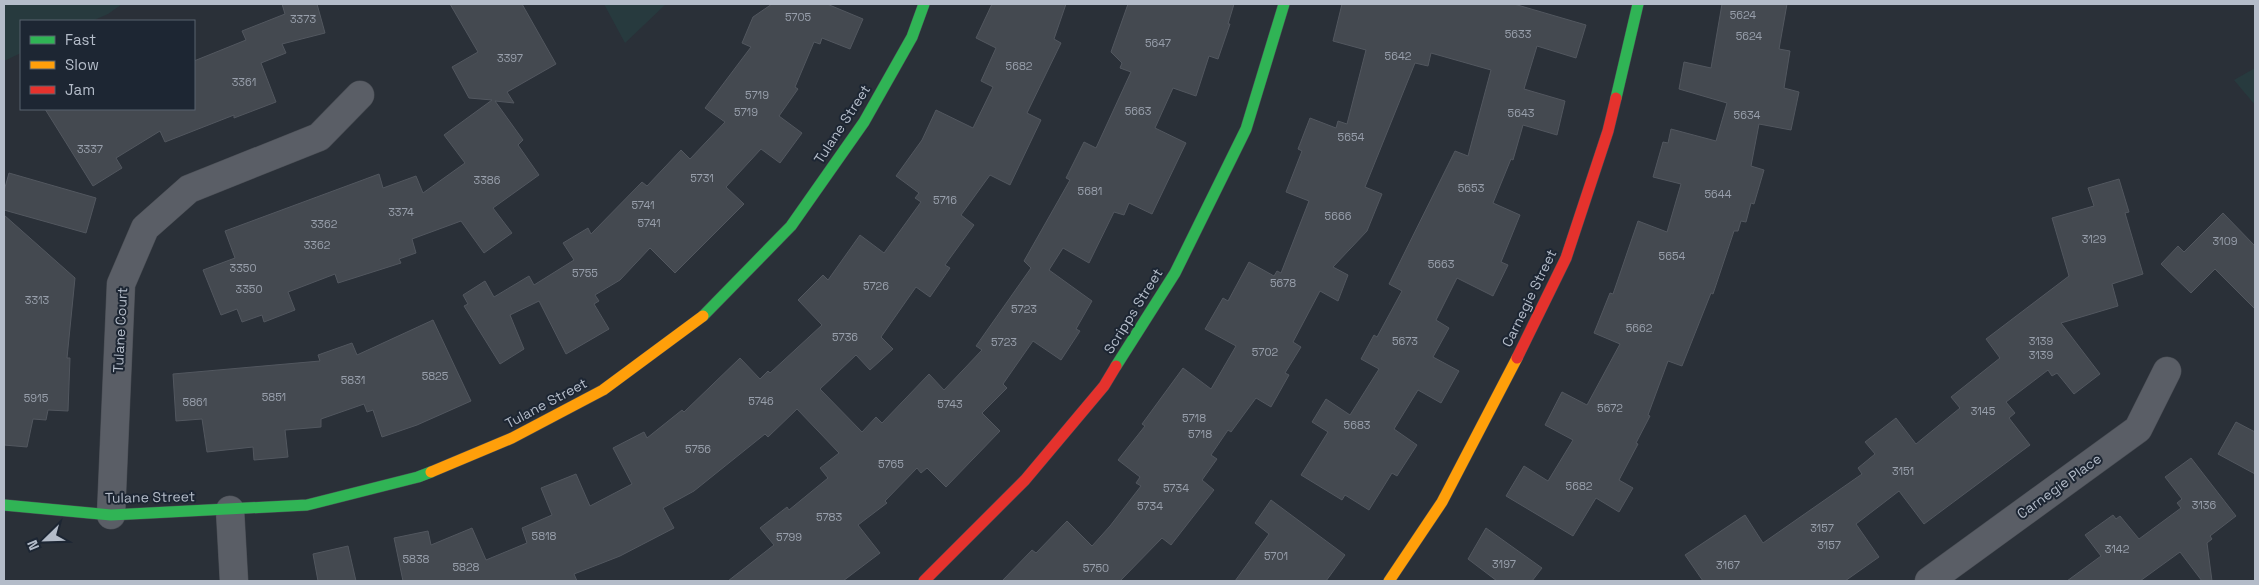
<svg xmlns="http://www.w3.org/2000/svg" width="2259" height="585" font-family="'Space Grotesk',sans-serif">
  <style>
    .green { fill: #273a3e }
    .building { fill: #444950; stroke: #52575f }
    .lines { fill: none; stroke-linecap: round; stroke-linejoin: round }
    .street-casing { stroke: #484c53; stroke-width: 29 }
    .fast-casing { stroke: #484c53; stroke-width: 12 }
    .slow-casing { stroke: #484c53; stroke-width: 12 }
    .jam-casing { stroke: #484c53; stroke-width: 12 }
    .street { stroke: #5a5e66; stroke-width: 28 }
    .fast { stroke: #30b455; stroke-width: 11 }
    .slow { stroke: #ff9f0a; stroke-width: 11 }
    .jam { stroke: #e5322d; stroke-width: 11 }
    .labels { text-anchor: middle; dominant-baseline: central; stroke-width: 4; stroke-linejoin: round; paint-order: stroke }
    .number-label { font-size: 11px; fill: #989fab }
    .street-label { font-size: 14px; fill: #b4bcc9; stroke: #1d2633 }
  </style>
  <rect width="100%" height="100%" fill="#2a3038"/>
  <path class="green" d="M4,4H122L108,14L92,21H21V53L4,61Z
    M604,4H666L625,43Z
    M2255,68V105L2234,80Z"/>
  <path class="building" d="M282,4H317L325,33L282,44L286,53L261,63L276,102L234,118V115L165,142L160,131L116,158L122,168L93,186L45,109H194V61L246,40L242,31L285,14Z
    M450,4H522L556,64L507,92L514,103L495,101L523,140L518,145L539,175L493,208L512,233L484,253L461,221L412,239L416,253L399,259L401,263L338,283L335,274L288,292L295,310L264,322L262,315L242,322L237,309L221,315L203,270L235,258L225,231L379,174L383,188L416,176L423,193L465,163L444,135L492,100L469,98L452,67L478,52Z
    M772,4H827L863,19L850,49L822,38L820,44L814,42L795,87L798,89L779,116L802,133L780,163L761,149L726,187L744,204L675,273L650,248L620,280L595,295L599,301L594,304L609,329L566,354L539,301L510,315L524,349L500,364L464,306L468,304L463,295L485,281L494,297L529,276L534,285L574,260L563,243L588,228L591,234L642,182L647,186L681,150L690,159L725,122L705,108L751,47L742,43L753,17Z
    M992,4H1066L1054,39L1061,43L1027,113L1041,120L1010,185L990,175L961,215L974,225L945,265L950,268L930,297L916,287L881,337L893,349L870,370L856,355L820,389L862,432L876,417L882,423L929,374L944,390L982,350L976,346L1031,268L1024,261L1070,180L1066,178L1084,142L1096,148L1131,72L1120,68L1122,63L1111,52L1128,4H1234L1228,24H1230L1218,59L1209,56L1196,96L1173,88L1155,128L1186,143L1152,214L1129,203L1124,215L1114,212L1089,263L1063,248L1049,270L1092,301L1076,329L1080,331L1061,360L1033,341L1003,384L1007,388L982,413L1000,431L946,487L927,468L921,473L917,468L885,501L887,503L858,525L880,553L843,581H728L774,545L760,528L787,507L789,510L828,478L820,468L839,453L797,409L768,437L765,434L694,491L663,508L674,528L620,556L574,574L577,581H403L394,538L428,531L431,545L472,528L486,560L527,543L522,528L552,515L541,488L576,474L590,506L632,484L613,448L644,432L647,438L682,410L684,412L740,358L760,379L768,371L770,373L822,325L798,300L823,275L828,280L860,235L884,253L921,202L915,198L919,193L896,176L922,140L936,110L973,128L993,87L981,81L996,48L976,38Z
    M1342,4H1514L1586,25L1576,58L1537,46L1524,89L1565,101L1557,135L1523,125L1513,160L1511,159L1493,203L1520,215L1501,262L1508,265L1493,296L1457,278L1436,320L1449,328L1433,357L1459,371L1441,403L1418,390L1394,429L1417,445L1397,476L1392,473L1369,510L1345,495L1342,500L1301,475L1328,432L1312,422L1326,399L1350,415L1379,369L1361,359L1374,335L1377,337L1402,291L1389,284L1455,151L1468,156L1491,70L1431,53L1428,66L1415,63L1365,187L1382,194L1367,231L1333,267L1348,275L1338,301L1320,291L1293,342L1301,347L1285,373L1289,375L1271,407L1256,398L1231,432L1228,430L1211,455L1217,459L1202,480L1214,490L1171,545L1162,538L1120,581H1002L1032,550L1036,553L1067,521L1092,546L1110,526L1141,486L1136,483L1140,477L1118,460L1145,426L1142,424L1183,368L1211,389L1236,346L1205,329L1223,298L1228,301L1249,262L1274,276L1277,271L1281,273L1309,201L1286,192L1302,151L1298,149L1310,118L1336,128L1338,121L1347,124L1366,50L1333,41Z
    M1722,4H1787L1779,49L1790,51L1784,88L1799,92L1791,130L1759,124L1751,166L1764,170L1754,204L1751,203L1746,222L1741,221L1738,231H1734L1713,294L1711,293L1682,366L1668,361L1648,415L1650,416L1636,443L1638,444L1619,480L1633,488L1619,512L1596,498L1573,536L1506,496L1524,466L1548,481L1573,440L1545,425L1562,392L1587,405L1620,344L1594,333L1610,293L1613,294L1638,221L1667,232L1681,184L1653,177L1663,142L1668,143L1671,129L1716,141L1727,103L1679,89L1684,62L1711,68Z
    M9,173L96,198L86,233L4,210V191Z
    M2119,179L2129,212L2125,213L2143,274L2112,284L2118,306L2061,323L2100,374L2074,394L2057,373L2052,376L2048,370L2006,402L2015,413L2009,418L2030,445L1924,524L1899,491L1856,524L1879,557L1845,581H1703L1685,555L1745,515L1763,543L1862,474L1858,468L1875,454L1865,442L1896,418L1916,444L1960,408L1951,397L2000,358L1986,339L2069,276L2052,218L2094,206L2088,188Z
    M2223,213L2255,246V309L2215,269L2191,293L2161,264L2178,246L2184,252Z
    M4,215L75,278L67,358H70L68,411L48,410L46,420L33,419L27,447L4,445Z
    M433,320L471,401L417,425L382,437L373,410L367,412L364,404L321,419V427L285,430L288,457L254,460L253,447L207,452L202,419L176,421L173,374L320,361L318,355L352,343L357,355Z
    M2236,422L2255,432V474L2218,454Z
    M2191,458L2236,516L2210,536L2212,539L2207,543L2212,581H2202L2180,552L2140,581H2067L2101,556L2085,535L2113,515L2116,519L2120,516L2139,539L2181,508L2177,503L2182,499L2165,477Z
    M1271,500L1345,555L1326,581H1235L1269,534L1255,523Z
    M1486,528L1542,568L1532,581H1497L1468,559Z
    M348,546L356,581H318L313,554Z"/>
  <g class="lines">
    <g class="street-casing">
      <path id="street" d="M230,510L234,581
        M111,515L121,284L145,228L189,189L319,137L360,95
        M1929,581L2138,429L2167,371"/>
    </g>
    <g class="fast-casing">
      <path id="fast" d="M1616,98L1638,4
        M703,316L791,226L864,122L912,37L924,4
        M1116,366L1175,273L1246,129L1284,4
        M4,505L111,515L307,505L418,477L431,472"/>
    </g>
    <g class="slow-casing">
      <path id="slow" d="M431,472L512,438L603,390L703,316
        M1389,581L1442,502L1517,358"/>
    </g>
    <g class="jam-casing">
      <path id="jam" d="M1517,358L1566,258L1608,131L1616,98
        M924,581L1025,480L1104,386L1116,366"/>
    </g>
    <use href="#street" class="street"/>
    <use href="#fast" class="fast"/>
    <use href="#slow" class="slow"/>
    <use href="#jam" class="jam"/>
  </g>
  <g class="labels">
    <g class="number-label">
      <text x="1743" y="15">5624</text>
      <text x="798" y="17">5705</text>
      <text x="303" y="19">3373</text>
      <text x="1518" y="34">5633</text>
      <text x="1749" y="36">5624</text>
      <text x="1158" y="43">5647</text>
      <text x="1398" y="56">5642</text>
      <text x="510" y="58">3397</text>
      <text x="1019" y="66">5682</text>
      <text x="244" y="82">3361</text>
      <text x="757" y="95">5719</text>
      <text x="1138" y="111">5663</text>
      <text x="746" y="112">5719</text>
      <text x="1521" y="113">5643</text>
      <text x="1747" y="115">5634</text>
      <text x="1351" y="137">5654</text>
      <text x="90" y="149">3337</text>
      <text x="702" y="178">5731</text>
      <text x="487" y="180">3386</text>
      <text x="1471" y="188">5653</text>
      <text x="1090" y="191">5681</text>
      <text x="1718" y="194">5644</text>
      <text x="945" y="200">5716</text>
      <text x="643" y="205">5741</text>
      <text x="401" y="212">3374</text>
      <text x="1338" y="216">5666</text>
      <text x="649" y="223">5741</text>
      <text x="324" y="224">3362</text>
      <text x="2094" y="239">3129</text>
      <text x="2225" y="241">3109</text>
      <text x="317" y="245">3362</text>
      <text x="1672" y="256">5654</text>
      <text x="1441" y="264">5663</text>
      <text x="243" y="268">3350</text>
      <text x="585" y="273">5755</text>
      <text x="1283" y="283">5678</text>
      <text x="876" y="286">5726</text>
      <text x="249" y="289">3350</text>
      <text x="37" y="300">3313</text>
      <text x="1024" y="309">5723</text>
      <text x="1639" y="328">5662</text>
      <text x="845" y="337">5736</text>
      <text x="1405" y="341">5673</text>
      <text x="2041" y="341">3139</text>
      <text x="1004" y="342">5723</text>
      <text x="1265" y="352">5702</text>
      <text x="2041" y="355">3139</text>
      <text x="435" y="376">5825</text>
      <text x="353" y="380">5831</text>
      <text x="274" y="397">5851</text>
      <text x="36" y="398">5915</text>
      <text x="761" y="401">5746</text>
      <text x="195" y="402">5861</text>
      <text x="950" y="404">5743</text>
      <text x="1610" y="408">5672</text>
      <text x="1983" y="411">3145</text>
      <text x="1194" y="418">5718</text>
      <text x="1357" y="425">5683</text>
      <text x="1200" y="434">5718</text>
      <text x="698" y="449">5756</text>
      <text x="891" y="464">5765</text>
      <text x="1903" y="471">3151</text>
      <text x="1579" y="486">5682</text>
      <text x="1176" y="488">5734</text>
      <text x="2204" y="505">3136</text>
      <text x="1150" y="506">5734</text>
      <text x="829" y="517">5783</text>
      <text x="1822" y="528">3157</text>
      <text x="544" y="536">5818</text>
      <text x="789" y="537">5799</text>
      <text x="1829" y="545">3157</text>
      <text x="2117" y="549">3142</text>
      <text x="1276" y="556">5701</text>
      <text x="416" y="559">5838</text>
      <text x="1504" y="564">3197</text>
      <text x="1728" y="565">3167</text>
      <text x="466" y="567">5828</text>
      <text x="1096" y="568">5750</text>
    </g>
    <g class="street-label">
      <text transform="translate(842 124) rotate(-57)">Tulane Street</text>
      <text transform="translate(1529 298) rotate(-64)">Carnegie Street</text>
      <text transform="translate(1133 311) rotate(-58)">Scripps Street</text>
      <text transform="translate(120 330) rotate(-87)">Tulane Court</text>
      <text transform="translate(546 403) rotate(-28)">Tulane Street</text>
      <text transform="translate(2059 486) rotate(-36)">Carnegie Place</text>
      <text transform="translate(150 497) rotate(-1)">Tulane Street</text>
    </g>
  </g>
  <rect width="2259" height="585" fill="none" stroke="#b4bcc9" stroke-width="10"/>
  <rect x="20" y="20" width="175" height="90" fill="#1d2633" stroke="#59626f"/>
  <rect x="30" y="36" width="25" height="8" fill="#30b455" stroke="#59626f"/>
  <text x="65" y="45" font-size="15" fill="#b4bcc9">Fast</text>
  <rect x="30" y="61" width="25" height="8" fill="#ff9f0a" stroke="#59626f"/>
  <text x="65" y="70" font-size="15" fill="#b4bcc9">Slow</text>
  <rect x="30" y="86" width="25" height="8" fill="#e5322d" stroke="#59626f"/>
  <text x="65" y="95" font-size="15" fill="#b4bcc9">Jam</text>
  <g transform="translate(45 540) rotate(247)" stroke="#1d2633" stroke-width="4" paint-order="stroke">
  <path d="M0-4L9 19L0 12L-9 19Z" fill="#b4bcc9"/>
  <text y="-8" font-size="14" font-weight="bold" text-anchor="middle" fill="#b4bcc9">N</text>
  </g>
</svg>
